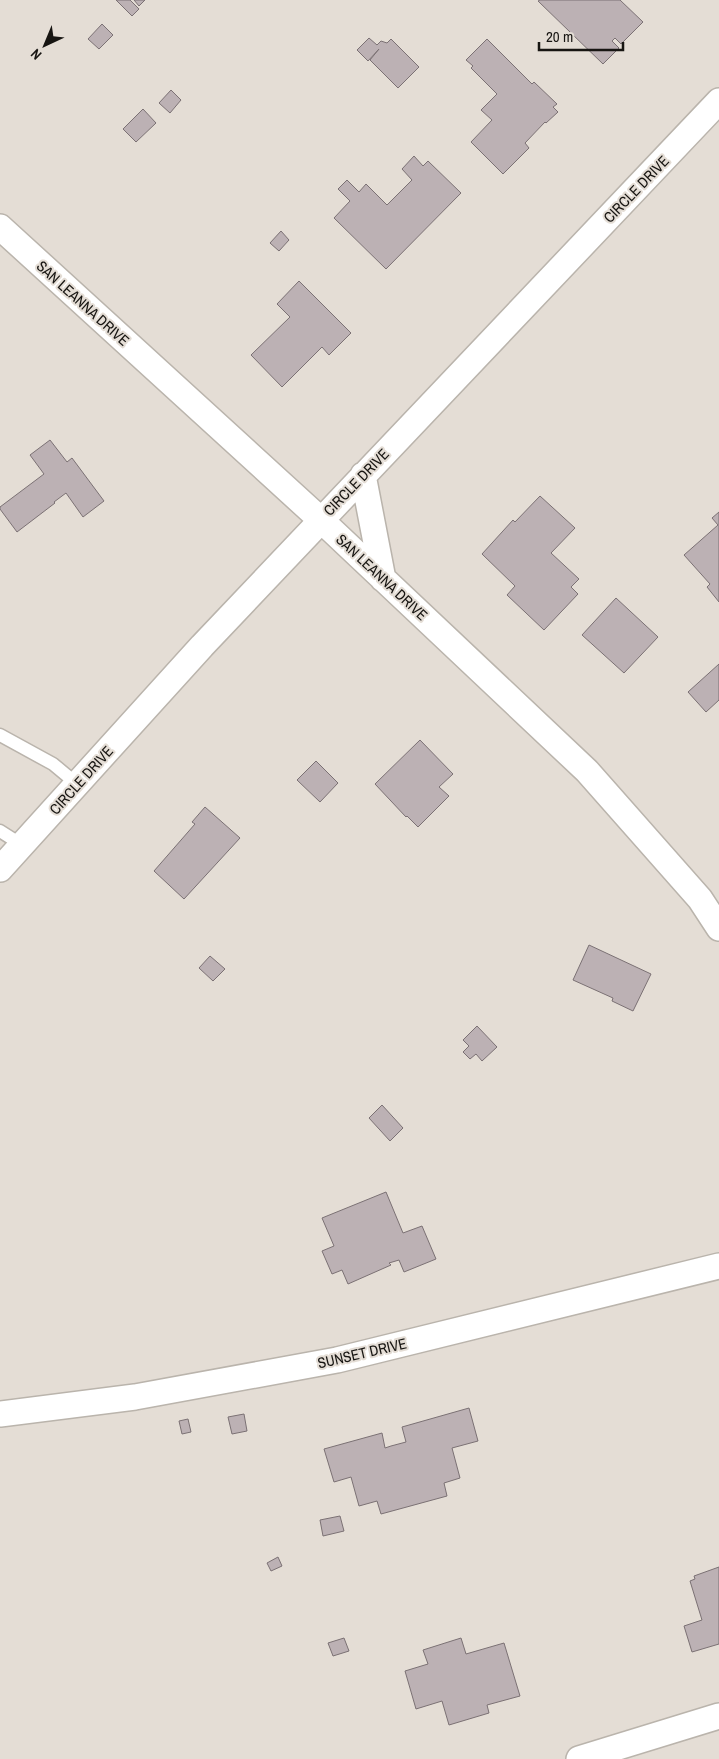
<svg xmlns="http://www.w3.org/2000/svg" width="719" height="1759" font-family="'Archivo Narrow',sans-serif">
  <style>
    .building { fill: #bcb1b4; stroke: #7b7174 }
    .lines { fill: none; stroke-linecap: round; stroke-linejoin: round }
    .service-casing { stroke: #bab4ac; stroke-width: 15 }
    .minor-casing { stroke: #bab4ac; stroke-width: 28 }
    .service { stroke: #fff; stroke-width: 12 }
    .minor { stroke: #fff; stroke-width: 25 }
    .labels { text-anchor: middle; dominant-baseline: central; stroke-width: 4; stroke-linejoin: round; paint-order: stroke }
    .street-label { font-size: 15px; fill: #171512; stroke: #e4ddd5 }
  </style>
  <rect width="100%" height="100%" fill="#e4ddd5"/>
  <path class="building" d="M116,0H130L139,9L132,16Z
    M134,0H145L139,6Z
    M540,0H620L643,22L621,44L615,38L612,41L619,48L603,64L538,1Z
    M102,24L113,35L99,49L88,39Z
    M369,38L377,45L381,41L387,43L391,39L419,67L398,88L370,60L379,49L368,61L357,50Z
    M487,39L532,84L534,82L557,104L553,107L558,112L546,123L545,122L525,143L529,148L503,174L471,142L492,120L481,110L497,94L471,68L473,66L466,60Z
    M171,90L181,100L170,113L159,103Z
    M143,109L156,123L136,142L123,129Z
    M414,156L423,166L428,161L461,193L386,269L334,218L350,201L338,189L347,180L359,192L366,184L387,205L412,180L402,169Z
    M281,231L289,240L279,251L270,243Z
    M299,281L351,333L329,355L322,347L282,387L251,355L290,317L277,304Z
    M50,440L67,462L72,458L104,501L83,517L66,493L54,502L55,503L17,532L0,509V507L44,474L30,455Z
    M540,496L575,528L551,553L579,579L571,587L578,594L544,630L507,595L515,586L482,554L513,520L515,522Z
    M719,512V602L707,587L710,584L684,555L718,525L712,518Z
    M616,598L658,637L624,673L582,635Z
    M719,664V700L706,712L688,692Z
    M420,740L453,774L439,787L449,796L418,827L407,816L406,817L375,784Z
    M316,761L338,783L320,802L297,780Z
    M205,807L240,838L184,899L154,871L195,824L192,822Z
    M589,945L651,974L633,1011L612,1001L613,998L573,980Z
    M210,956L225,969L213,981L199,968Z
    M477,1026L497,1047L482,1061L476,1054L470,1059L463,1052L469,1046L463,1040Z
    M382,1105L403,1128L390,1141L369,1118Z
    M386,1192L403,1233L422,1226L436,1259L404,1272L399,1260L389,1263L391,1265L348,1284L342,1270L332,1274L322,1251L334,1246L322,1218Z
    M469,1408L478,1441L452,1448L460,1478L444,1483L447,1496L381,1514L377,1501L359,1506L351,1477L334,1482L324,1449L382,1433L385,1448L391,1446L406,1442L402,1427Z
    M244,1414L247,1431L232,1434L228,1417Z
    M188,1419L191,1432L182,1434L179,1421Z
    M340,1516L344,1531L323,1536L320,1520Z
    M278,1557L282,1566L271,1571L267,1563Z
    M719,1567V1644L692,1652L684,1626L702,1620L690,1581L695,1579L694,1576Z
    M344,1638L349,1651L333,1656L328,1643Z
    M461,1638L466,1654L504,1643L520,1696L487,1705L489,1713L449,1725L442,1701L416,1709L405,1671L428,1664L423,1650Z"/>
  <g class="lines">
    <g class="service-casing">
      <path id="service" d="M0,735L53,764L77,784
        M0,831L22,845"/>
    </g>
    <g class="minor-casing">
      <path id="minor" d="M0,227L321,520L587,771L700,899L719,928
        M363,475L383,579
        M0,869L202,646L719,101
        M0,1414L135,1397L337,1360L719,1266
        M579,1759L719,1716"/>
    </g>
    <use href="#service" class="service"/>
    <use href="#minor" class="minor"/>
  </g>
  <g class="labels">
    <g class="street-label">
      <text transform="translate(636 189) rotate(-46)">CIRCLE DRIVE</text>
      <text transform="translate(83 303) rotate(42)">SAN LEANNA DRIVE</text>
      <text transform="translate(356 482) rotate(-46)">CIRCLE DRIVE</text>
      <text transform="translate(382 577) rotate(43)">SAN LEANNA DRIVE</text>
      <text transform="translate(81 780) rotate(-48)">CIRCLE DRIVE</text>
      <text transform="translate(362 1353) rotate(-13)">SUNSET DRIVE</text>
    </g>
  </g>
  <g transform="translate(45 45) rotate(224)" stroke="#e4ddd5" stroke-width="4" paint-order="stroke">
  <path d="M0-4L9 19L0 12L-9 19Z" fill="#171512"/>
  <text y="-8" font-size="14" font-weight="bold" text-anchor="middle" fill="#171512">N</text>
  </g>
  <path d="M539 42v8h84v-8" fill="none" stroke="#171512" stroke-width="2.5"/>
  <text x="546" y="42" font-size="15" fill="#171512" stroke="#e4ddd5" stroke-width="4" paint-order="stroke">20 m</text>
</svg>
